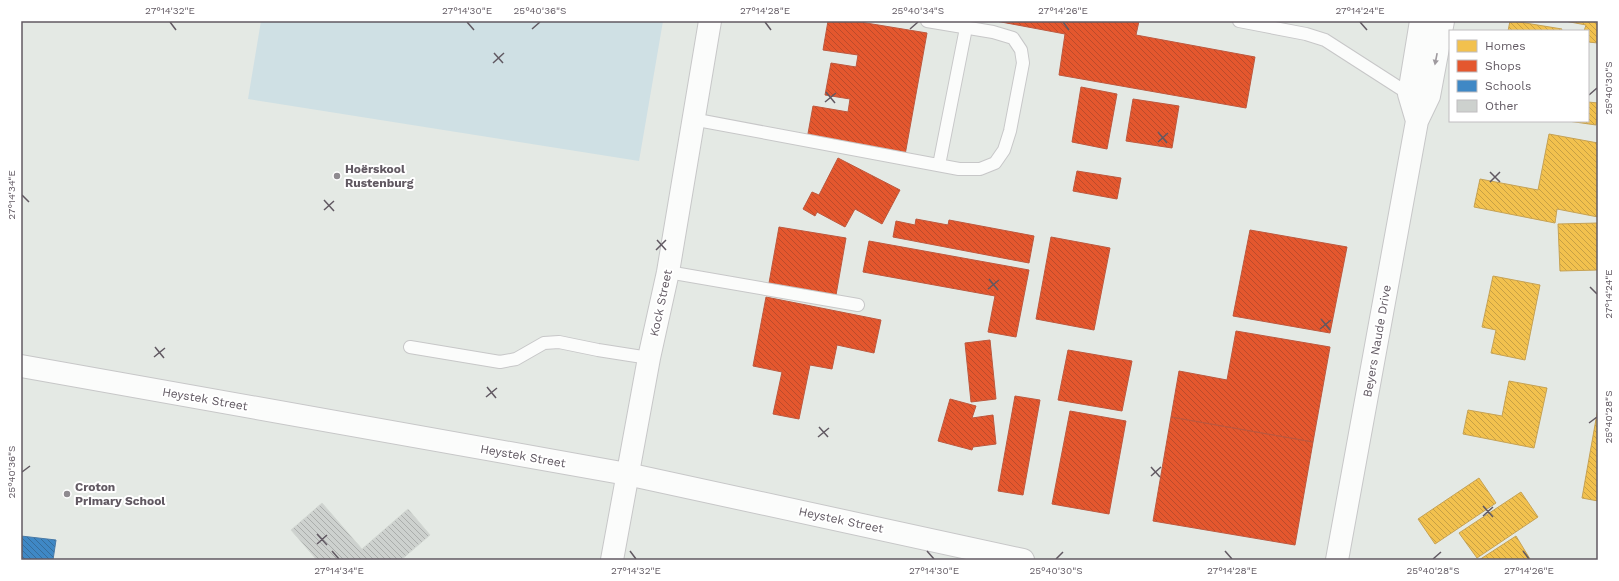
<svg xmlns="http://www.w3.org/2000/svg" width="1619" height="581" font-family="'Work Sans',sans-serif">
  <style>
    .park { fill: #cfe0e4 }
    .homes { fill: url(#homes-back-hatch); stroke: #c6a254 }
    .shops { fill: url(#shops-back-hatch); stroke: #bd583e }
    .schools { fill: url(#schools-back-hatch); stroke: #497aa7 }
    .building { fill: url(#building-back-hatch); stroke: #d3d8d3 }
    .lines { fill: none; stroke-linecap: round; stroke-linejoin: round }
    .service-casing { stroke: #c7c7c8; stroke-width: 14 }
    .minor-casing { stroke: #c7c7c8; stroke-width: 24 }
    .tertiary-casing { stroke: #c7c7c8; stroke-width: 24 }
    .service { stroke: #fbfcfb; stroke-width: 12 }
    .minor { stroke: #fbfcfb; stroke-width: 22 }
    .tertiary { stroke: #fbfcfb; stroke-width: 22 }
    .oneway { fill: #9f9a9f }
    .ticks { fill: none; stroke: #615962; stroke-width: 1.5 }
    .poi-dot { fill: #8f8b90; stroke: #fff; stroke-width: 1.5 }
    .labels { text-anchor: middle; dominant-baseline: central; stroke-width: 4; stroke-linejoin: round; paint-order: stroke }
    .poi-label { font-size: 12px; font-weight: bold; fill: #615962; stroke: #fff; text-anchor: start }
    .street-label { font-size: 12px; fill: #615962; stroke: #fff }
    .neatline { fill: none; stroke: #615962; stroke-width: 1.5 }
    .ticks-label { font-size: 10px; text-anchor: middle; fill: #615962 }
  </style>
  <defs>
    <pattern id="homes-back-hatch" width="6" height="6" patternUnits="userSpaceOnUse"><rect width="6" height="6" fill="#f2c14e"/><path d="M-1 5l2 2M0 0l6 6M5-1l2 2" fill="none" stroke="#c7a044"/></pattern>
    <pattern id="shops-back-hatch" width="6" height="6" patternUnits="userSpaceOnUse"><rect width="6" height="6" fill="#e4572e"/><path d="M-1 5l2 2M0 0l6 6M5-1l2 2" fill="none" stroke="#bc4b2b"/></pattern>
    <pattern id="schools-back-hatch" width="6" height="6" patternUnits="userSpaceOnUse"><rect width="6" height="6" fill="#3f88c5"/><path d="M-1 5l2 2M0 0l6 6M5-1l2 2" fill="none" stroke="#366d9b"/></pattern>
    <pattern id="building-back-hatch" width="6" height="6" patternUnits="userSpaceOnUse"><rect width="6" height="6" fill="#cdd1ce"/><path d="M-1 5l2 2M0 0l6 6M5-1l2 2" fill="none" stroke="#aaadab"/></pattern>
  </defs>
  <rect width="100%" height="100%" fill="#e4e9e4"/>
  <path class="park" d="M261,21H663L639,161L248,99Z"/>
  <path class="homes" d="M1510,21H1513L1562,29L1561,31H1508Z
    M1565,21H1598V43L1588,42V31H1584L1586,25Z
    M1588,102L1598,103L1596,125L1568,121H1588Z
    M1549,134L1598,143V217L1557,209L1555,223L1474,207L1480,179L1538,190Z
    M1598,223V270L1560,271L1558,224Z
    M1493,276L1540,285L1525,360L1491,353L1496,330L1482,327Z
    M1509,381L1547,388L1534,448L1463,434L1468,410L1502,416Z
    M1598,408V501L1582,498Z
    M1479,478L1496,503L1435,544L1418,519Z
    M1521,492L1538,517L1477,558L1459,533Z
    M1516,536L1530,559L1529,560H1479Z"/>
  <path class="shops" d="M828,21H854L927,33L905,155L807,139L813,106L848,112L850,99L825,95L831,63L856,67L858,55L823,50Z
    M996,21H1139L1136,35L1255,57L1246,108L1059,75L1065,34Z
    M1081,87L1117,94L1107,149L1072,142Z
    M1133,99L1179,106L1172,148L1126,141Z
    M838,158L900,190L882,224L855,209L845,227L817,212L815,216L803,209L812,192L819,195Z
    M1077,171L1121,178L1117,199L1073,191Z
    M916,219L948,225L949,220L1034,236L1029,263L893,237L896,221L915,225Z
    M779,227L846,238L836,295L769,283Z
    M1250,230L1347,247L1330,333L1233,316Z
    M1051,237L1110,248L1094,330L1036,319Z
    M869,241L1029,270L1016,337L988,332L995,296L863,272Z
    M766,297L881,320L874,353L837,345L832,369L810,365L799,419L773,414L782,372L753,366Z
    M1236,331L1330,347L1313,442L1171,417L1179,371L1227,380Z
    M990,340L996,399L971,402L965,343Z
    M1068,350L1132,361L1122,411L1058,400Z
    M1015,396L1040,400L1023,495L998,491Z
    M950,399L976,406L972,418L993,415L996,444L973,447L972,450L938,441Z
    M1070,411L1126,421L1109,514L1052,504Z
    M1171,417L1313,442L1295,545L1153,521Z"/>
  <path class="schools" d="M21,536L56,540L53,560H21Z"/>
  <path class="building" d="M322,503L362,549L408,509L430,535L401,560H317L291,530Z"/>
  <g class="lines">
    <g class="service-casing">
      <path id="service" d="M1239,21L1306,34L1325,40L1409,94
        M692,119L959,169H980L995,163L1004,150L1010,131L1023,63L1021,50L1013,38L993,32L927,21
        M939,165L966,28
        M668,272L858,305
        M410,347L500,362L516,359L544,343L559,342L598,350L649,358"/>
    </g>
    <g class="minor-casing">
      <path id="minor" d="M612,560L649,358L668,272L710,21"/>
    </g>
    <g class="tertiary-casing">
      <path id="tertiary" d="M1417,121L1409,94L1421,21
        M21,366L627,474L1023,560
        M1337,560L1417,121L1429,96L1443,21"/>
    </g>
    <use href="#service" class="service"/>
    <use href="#minor" class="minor"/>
    <use href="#tertiary" class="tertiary"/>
  </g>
  <defs><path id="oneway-solid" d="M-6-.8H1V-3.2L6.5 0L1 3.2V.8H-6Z"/></defs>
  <use class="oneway" href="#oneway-solid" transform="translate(1436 59) rotate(101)"/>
  <path class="ticks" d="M170,22L176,30M467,22L474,30M765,22L771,30M1063,22L1069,30M1360,22L1367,30M532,29L540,22M910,29L918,22M494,53L503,63M493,63L504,53M826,92L835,103M1589,95L1597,88M825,102L836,93M1158,132L1167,143M1158,142L1168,133M1490,172L1500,182M1490,182L1500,172M22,195L29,202M324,200L334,211M324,210L334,201M657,240L666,250M656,250L666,240M989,279L998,290M1590,287L1597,294M988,289L999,280M1321,319L1330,330M1320,329L1331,320M155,347L164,358M154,357L165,348M487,387L496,398M486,397L497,388M1589,423L1597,417M819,427L828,437M818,437L829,428M1151,467L1160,477M22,472L30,466M1151,476L1161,467M1483,506L1493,517M1483,516L1493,507M317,534L327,545M317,544L327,535M332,551L339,559M630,551L636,559M927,551L934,559M1225,551L1232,559M1523,551L1529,559M1056,559L1063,552M1433,559L1441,552"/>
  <g class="poi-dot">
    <circle cx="337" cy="176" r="4"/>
    <circle cx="67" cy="494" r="4"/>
  </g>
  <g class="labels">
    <g class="poi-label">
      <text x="345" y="169">Hoërskool<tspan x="345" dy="14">Rustenburg</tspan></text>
      <text x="75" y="487">Croton<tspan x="75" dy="14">Primary School</tspan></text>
    </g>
    <g class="street-label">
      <text transform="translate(661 303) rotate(-78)">Kock Street</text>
      <text transform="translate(1377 341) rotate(-80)">Beyers Naude Drive</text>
      <text transform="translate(205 399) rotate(10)">Heystek Street</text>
      <text transform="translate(523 456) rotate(10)">Heystek Street</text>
      <text transform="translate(841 520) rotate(12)">Heystek Street</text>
    </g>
  </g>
  <rect width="1619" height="581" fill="none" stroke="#ffffff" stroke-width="44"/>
  <rect x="1449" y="30" width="140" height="92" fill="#ffffff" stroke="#c0bdc0"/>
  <rect x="1457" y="40" width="20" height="12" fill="#f2c14e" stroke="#c0bdc0"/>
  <text x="1485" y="50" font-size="12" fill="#615962">Homes</text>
  <rect x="1457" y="60" width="20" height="12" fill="#e4572e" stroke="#c0bdc0"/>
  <text x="1485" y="70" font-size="12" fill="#615962">Shops</text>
  <rect x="1457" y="80" width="20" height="12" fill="#3f88c5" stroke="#c0bdc0"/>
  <text x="1485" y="90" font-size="12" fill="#615962">Schools</text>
  <rect x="1457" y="100" width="20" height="12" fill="#cdd1ce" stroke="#c0bdc0"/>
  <text x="1485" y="110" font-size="12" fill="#615962">Other</text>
  <rect x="22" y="22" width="1575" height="537" class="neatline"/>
  <g class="ticks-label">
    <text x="170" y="14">27°14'32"E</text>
    <text x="467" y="14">27°14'30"E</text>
    <text x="540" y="14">25°40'36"S</text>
    <text x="765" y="14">27°14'28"E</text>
    <text x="918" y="14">25°40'34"S</text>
    <text x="1063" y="14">27°14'26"E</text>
    <text x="1360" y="14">27°14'24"E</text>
    <text transform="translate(1608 88) rotate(-90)" y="4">25°40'30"S</text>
    <text transform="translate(11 195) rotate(-90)" y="4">27°14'34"E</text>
    <text transform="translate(1608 294) rotate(-90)" y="4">27°14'24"E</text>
    <text transform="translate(1608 417) rotate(-90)" y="4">25°40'28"S</text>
    <text transform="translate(11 472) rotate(-90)" y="4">25°40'36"S</text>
    <text x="339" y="574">27°14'34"E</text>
    <text x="636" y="574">27°14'32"E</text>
    <text x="934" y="574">27°14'30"E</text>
    <text x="1056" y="574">25°40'30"S</text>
    <text x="1232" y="574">27°14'28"E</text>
    <text x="1433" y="574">25°40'28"S</text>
    <text x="1529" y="574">27°14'26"E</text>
  </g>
</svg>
